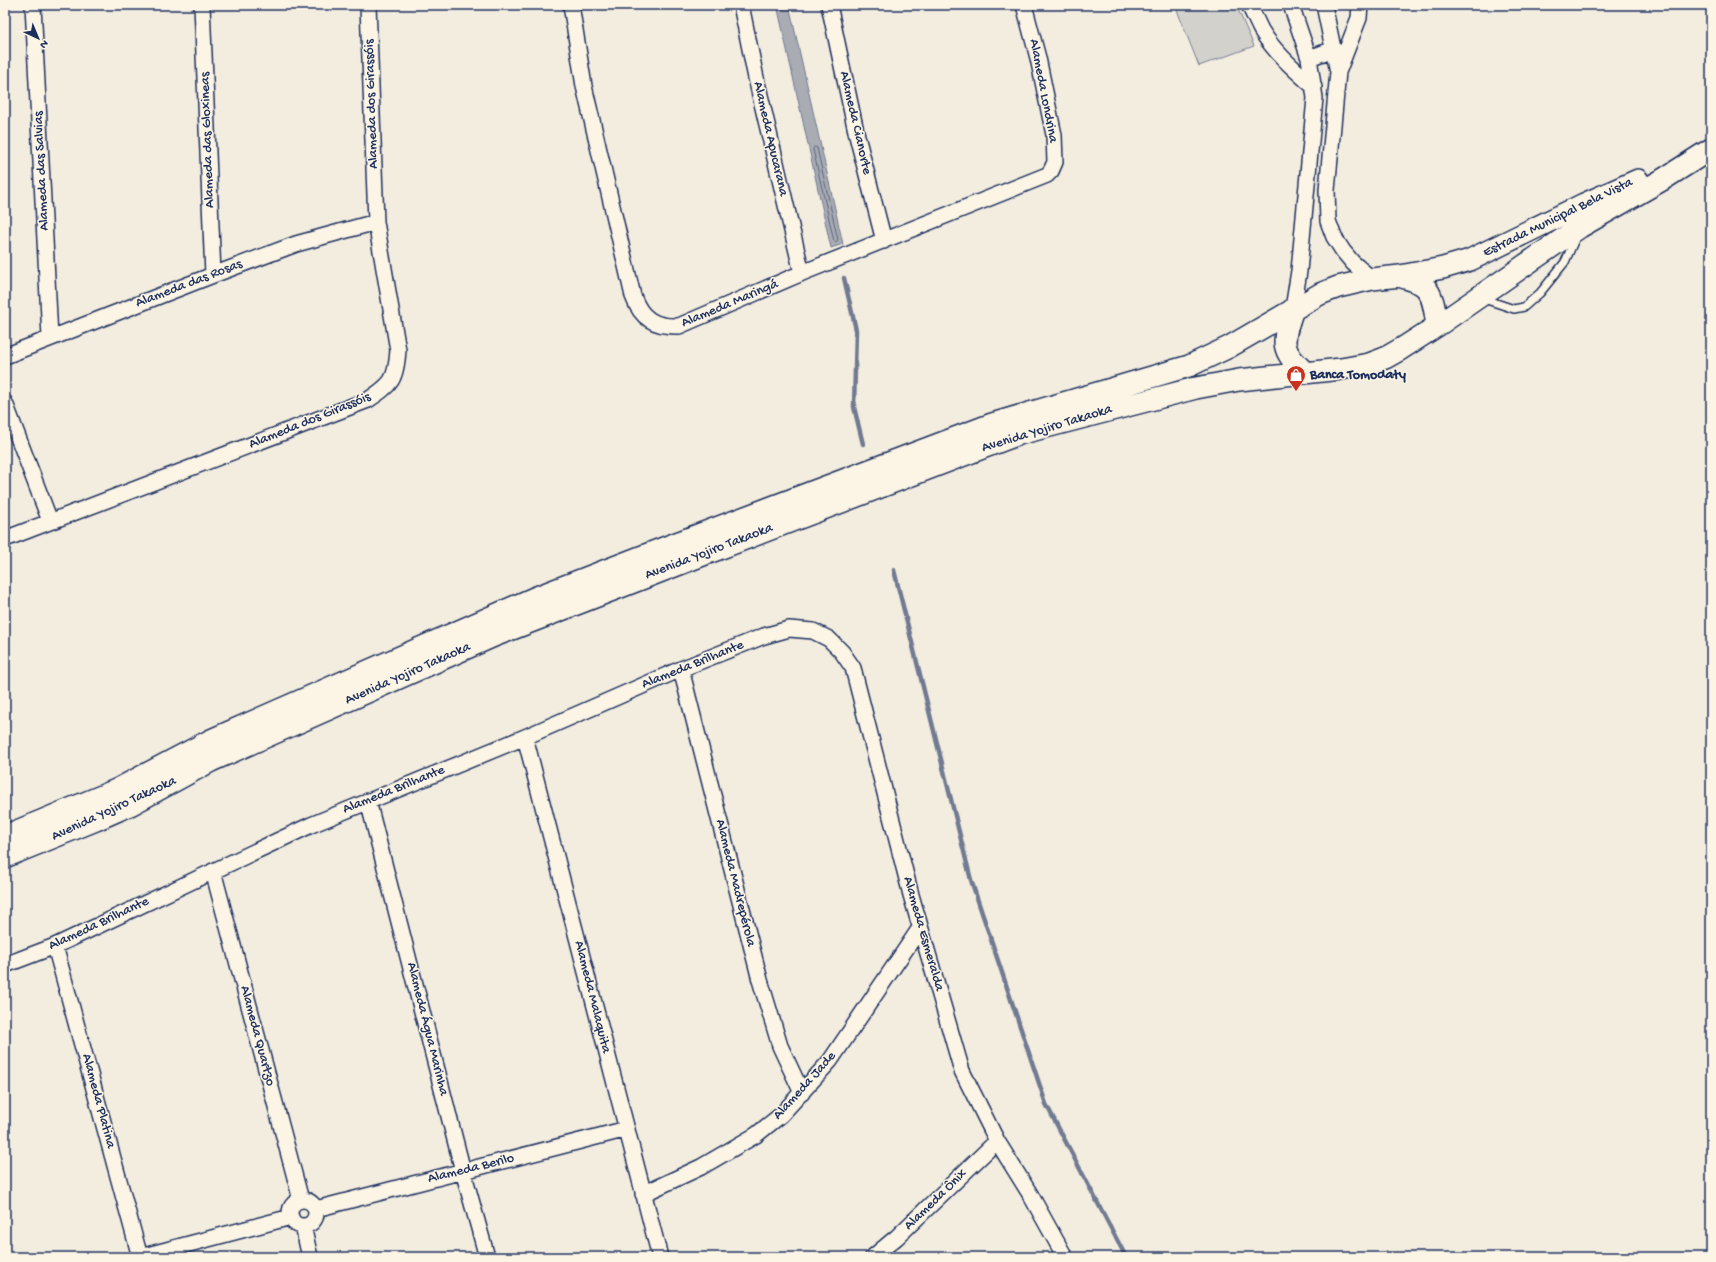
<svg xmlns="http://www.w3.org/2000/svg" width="1716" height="1262" font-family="'Gochi Hand',sans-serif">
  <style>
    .green { fill: #d3d1cc; stroke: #778095 }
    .water { fill: #a9acb3; stroke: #707a91 }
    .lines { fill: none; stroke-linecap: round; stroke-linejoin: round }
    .shore { stroke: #546180; stroke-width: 1 }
    .stream { stroke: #707a91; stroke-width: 4.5 }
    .lane-casing { stroke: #1b2f5e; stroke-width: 10 }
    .street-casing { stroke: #1b2f5e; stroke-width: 18 }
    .secondary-casing { stroke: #1b2f5e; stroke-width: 24 }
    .lane { stroke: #fcf5e5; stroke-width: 7 }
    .street { stroke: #fcf5e5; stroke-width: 15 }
    .secondary { stroke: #fcf5e5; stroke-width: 21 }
    .labels { text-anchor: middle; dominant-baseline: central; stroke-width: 3; stroke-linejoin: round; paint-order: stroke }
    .street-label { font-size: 14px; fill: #1b2f5e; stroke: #fcf5e5 }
    .poi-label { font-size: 14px; font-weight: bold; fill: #1b2f5e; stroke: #fcf5e5; text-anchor: start }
  </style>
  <rect width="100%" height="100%" fill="#f3ede0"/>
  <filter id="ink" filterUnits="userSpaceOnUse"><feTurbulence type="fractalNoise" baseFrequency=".025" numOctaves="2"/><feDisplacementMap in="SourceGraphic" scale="8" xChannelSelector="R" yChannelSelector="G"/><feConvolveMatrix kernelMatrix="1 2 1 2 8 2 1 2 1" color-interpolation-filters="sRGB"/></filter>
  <g filter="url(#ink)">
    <path class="green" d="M1175,5H1236L1254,46L1199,66Z"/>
    <path class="water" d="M777,5H789L843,244L831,248Z"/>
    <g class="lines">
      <path class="shore" d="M815,147L817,148L838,240L836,242L834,241L813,149Z"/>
      <path class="stream" d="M844,278L856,330L854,407L863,444
        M894,570L971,880L1046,1104L1126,1257"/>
      <g class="lane-casing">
        <path id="lane" d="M1484,299L1514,309L1524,307L1540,293L1565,262L1576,237"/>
      </g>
      <g class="street-casing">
        <path id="street" d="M33,5L50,337
          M202,5L213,275
          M571,5L584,86L633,296C641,319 655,327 679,326L802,273L1047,175L1051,171L1055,162L1054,135L1038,58L1024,5
          M741,5L756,78L802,273
          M829,5L857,136L884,241
          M1249,5C1253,13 1257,22 1261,30C1274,52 1295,70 1314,87
          M1291,5L1309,58L1315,98L1299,271L1293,309
          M1324,5L1338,72L1327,190L1328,221L1334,237L1343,251L1353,263L1372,279
          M1309,58L1334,49
          M1338,72L1359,18L1360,5
          M5,356L213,275L296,244L376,222
          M5,403L50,521
          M5,539L368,400C392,384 396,380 398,350L376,222L368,5
          M681,669L760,980L780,1046L802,1093
          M525,737L660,1257
          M368,801L463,1171L487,1257
          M213,871L301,1200
          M55,946L140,1257
          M5,965L55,946L311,825L525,737L681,669L764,636L789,629L813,631L829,639L842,652L853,668L911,895L962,1071L997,1141L1030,1194L1065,1257
          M643,1194L701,1167L756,1135L781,1115L830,1061L920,928
          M290 1213a13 13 0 1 1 26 0a13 13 0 1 1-26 0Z
          M316,1209L627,1129
          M303,1226L310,1257
          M140,1257L291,1217
          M873,1257L897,1237L997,1141"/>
      </g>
      <g class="secondary-casing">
        <path id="secondary" d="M1400,276C1407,279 1418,281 1424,286C1434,295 1435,313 1437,326
          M1293,309C1282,341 1279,350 1306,373
          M5,836L116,790L211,740L534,598L674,544L992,424L1189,366L1229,347L1320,294L1338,287L1372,279L1400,276L1443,268L1470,260L1584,204L1638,180
          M5,857L96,820L130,805L211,761L494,636L708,553L1019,434L1196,388L1239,380L1341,369L1369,364L1385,358L1401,349L1437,326L1580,227L1662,180L1711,149"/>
      </g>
      <use href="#lane" class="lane"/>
      <use href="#street" class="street"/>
      <use href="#secondary" class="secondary"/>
    </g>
  </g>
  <defs>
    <g id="shop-pin" transform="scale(1)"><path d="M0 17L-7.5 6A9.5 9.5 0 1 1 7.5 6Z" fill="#c8321e" stroke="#fcf5e5"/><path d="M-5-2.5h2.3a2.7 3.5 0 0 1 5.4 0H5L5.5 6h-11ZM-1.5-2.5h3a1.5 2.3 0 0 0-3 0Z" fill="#fff"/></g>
  </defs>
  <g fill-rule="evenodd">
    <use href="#shop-pin" x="1296" y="375"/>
  </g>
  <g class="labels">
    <g class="street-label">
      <text transform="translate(1043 91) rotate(79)">Alameda Londrina</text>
      <text transform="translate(372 104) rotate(-92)">Alameda dos Girassóis</text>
      <text transform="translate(855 123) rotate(77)">Alameda Cianorte</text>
      <text transform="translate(770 139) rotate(77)">Alameda Apucarana</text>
      <text transform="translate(208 140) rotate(-92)">Alameda das Gloxineas</text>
      <text transform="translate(42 171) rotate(-93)">Alameda das Salvias</text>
      <text transform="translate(1558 218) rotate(-26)">Estrada Municipal Bela Vista</text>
      <text transform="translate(189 284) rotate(-21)">Alameda das Rosas</text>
      <text transform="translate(730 304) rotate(-23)">Alameda Maringá</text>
      <text transform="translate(310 421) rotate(-22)">Alameda dos Girassóis</text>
      <text transform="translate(1047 429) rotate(-17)">Avenida Yojiro Takaoka</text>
      <text transform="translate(709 552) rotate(-21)">Avenida Yojiro Takaoka</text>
      <text transform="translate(693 665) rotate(-22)">Alameda Brilhante</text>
      <text transform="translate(408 674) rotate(-24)">Avenida Yojiro Takaoka</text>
      <text transform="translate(394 790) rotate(-22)">Alameda Brilhante</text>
      <text transform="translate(114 809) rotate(-25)">Avenida Yojiro Takaoka</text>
      <text transform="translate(735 883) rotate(76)">Alameda Madrepérola</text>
      <text transform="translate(99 924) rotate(-25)">Alameda Brilhante</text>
      <text transform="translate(923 934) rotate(74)">Alameda Esmeralda</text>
      <text transform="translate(592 997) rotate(76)">Alameda Malaquita</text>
      <text transform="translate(427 1029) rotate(76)">Alameda Água Marinha</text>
      <text transform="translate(257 1036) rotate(75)">Alameda Quartzo</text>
      <text transform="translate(805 1086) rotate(-48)">Alameda Jade</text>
      <text transform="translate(98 1101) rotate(75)">Alameda Platina</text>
      <text transform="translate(471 1169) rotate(-14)">Alameda Berilo</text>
      <text transform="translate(936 1200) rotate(-44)">Alameda Ônix</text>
    </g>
    <g class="poi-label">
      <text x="1310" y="375">Banca Tomodaty</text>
    </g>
  </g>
  <rect width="1716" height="1262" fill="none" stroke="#fcf5e5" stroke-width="20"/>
  <rect x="10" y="10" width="1696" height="1242" fill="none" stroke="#1b2f5e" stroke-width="1.5" filter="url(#ink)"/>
  <g transform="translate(38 38) rotate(136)" stroke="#fcf5e5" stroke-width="3" paint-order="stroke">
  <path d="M0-3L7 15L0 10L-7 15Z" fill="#1b2f5e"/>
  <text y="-6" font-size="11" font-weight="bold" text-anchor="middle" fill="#1b2f5e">N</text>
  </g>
</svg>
